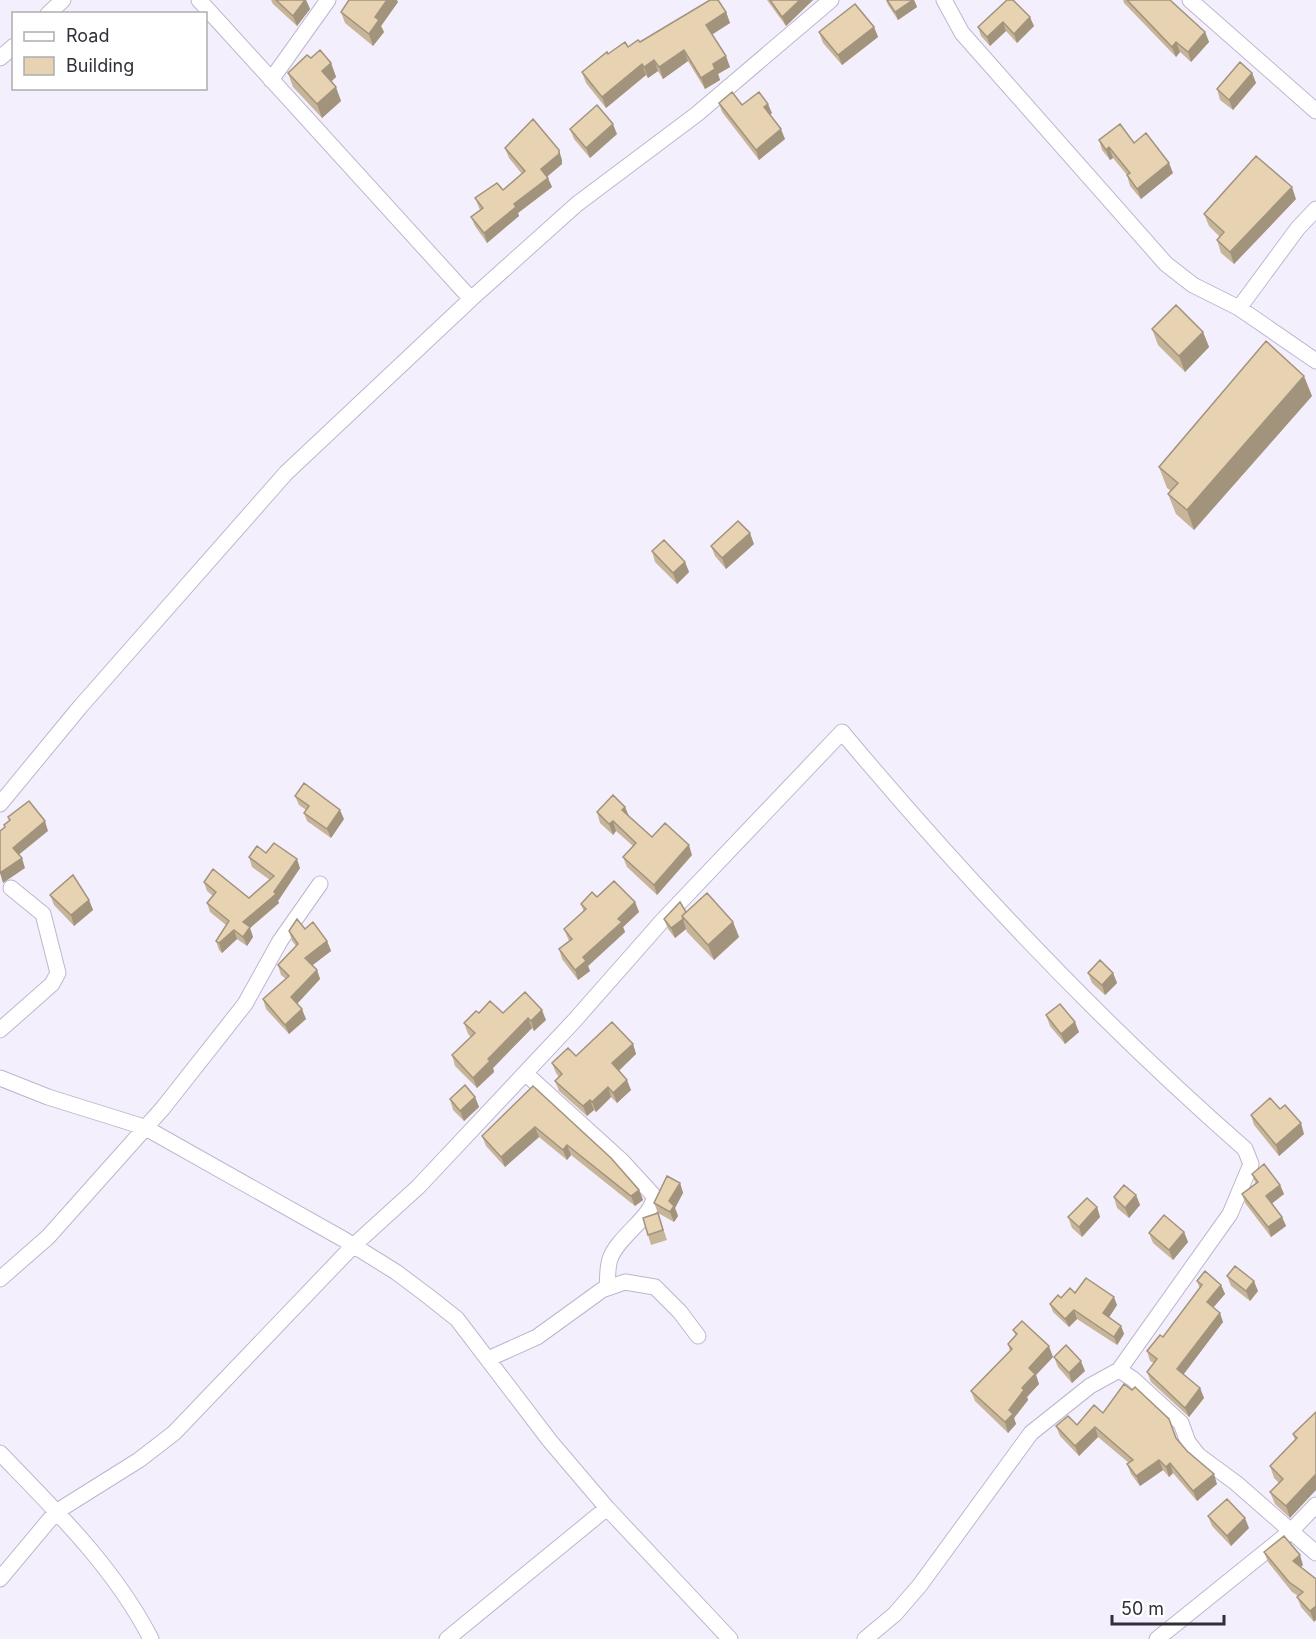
<svg xmlns="http://www.w3.org/2000/svg" width="1316" height="1639" font-family="Inter,sans-serif">
  <style>
    .lines { fill: none; stroke-linecap: round; stroke-linejoin: round }
    .minor-casing { stroke: #beb6cc; stroke-width: 17 }
    .minor { stroke: #fff; stroke-width: 15 }
    .wall { fill: #c7b599 }
    .shaded-wall { fill: #a2937d }
    .building { fill: #e7d2b2; stroke: #a2937d; stroke-width: 1.5 }
  </style>
  <rect width="100%" height="100%" fill="#f4effd"/>
  <g class="lines">
    <g class="minor-casing">
      <path id="minor" d="M199,0L471,299
        M944,0L962,33L1166,264L1193,285L1239,308L1316,361
        M1190,0L1316,111
        M48,14L63,0
        M0,58L14,46
        M271,80L328,0
        M1239,308L1298,228L1316,209
        M0,804L80,707L286,473L471,299L577,204L697,114L831,0
        M0,1030L52,984L58,973L43,914L11,888
        M525,1073L622,1161L654,1196C653,1217 618,1236 610,1259C607,1268 608,1278 607,1287
        M0,1078L48,1097L144,1127L343,1239L396,1272L428,1296L457,1319L550,1441L607,1508L730,1639
        M0,1279L48,1237L163,1108L245,1004L280,941L320,884
        M488,1359L537,1337L602,1290L625,1282L655,1287L680,1312L698,1336
        M1119,1370L1133,1379L1181,1423L1188,1442L1198,1455L1236,1483L1316,1553
        M0,1453C56,1511 114,1567 151,1639
        M0,1579L56,1512L139,1460L174,1433L353,1246L418,1187L574,1021L663,920L842,732C966,880 1100,1022 1245,1149L1251,1164L1230,1214L1119,1370L1090,1386L1031,1433L920,1585L895,1614L865,1639
        M447,1639L607,1508
        M1157,1639L1291,1531L1316,1505"/>
    </g>
    <use href="#minor" class="minor"/>
  </g>
  <path class="wall" d="M271,0H306L310,9L297,26L273,4Z
    M767,0H813L786,26Z
    M886,0H914L917,7L898,20L888,5Z
    M1007,0L1034,26L1017,43L1006,31L990,46L981,36L978,27Z
    M1123,0H1170L1205,32L1209,42L1191,62L1180,52L1176,57L1124,3Z
    M398,2L381,26L384,32L373,46L345,23L341,12Z
    M726,12L730,23L712,34L730,67L718,74L720,80L705,89L688,61L663,79L658,71L648,78L646,75L606,108L586,83L582,72L608,54L628,47L640,42Z
    M874,27L878,37L842,65L823,43L819,32Z
    M311,58L331,63L336,77L332,81L341,101L322,118L293,87L288,73Z
    M1252,73L1256,83L1233,110L1220,100L1217,89Z
    M719,103L742,105L772,113L770,115L785,139L759,160L722,112Z
    M570,129L617,134L590,158L574,139Z
    M1099,140L1134,143L1173,173L1141,199L1130,186L1127,175L1113,158L1110,160L1102,150Z
    M505,148L562,160V164L547,177L552,187L518,213L519,216L487,243L475,226L471,217L480,210L475,198L503,190L522,174L509,158Z
    M1296,199L1234,264L1221,253L1217,240L1220,237L1209,226L1204,214Z
    M1152,329L1203,332L1209,347L1185,372L1158,345Z
    M1312,396L1194,530L1176,514L1168,494L1171,491L1167,488L1159,467Z
    M754,544L726,569L715,556L711,546Z
    M652,551L685,562L689,572L677,584L655,562Z
    M295,796L344,819L331,838L307,821L304,813L306,810L299,805Z
    M625,807L629,816L652,837L692,855L657,895L627,867L623,857L633,846L616,831L613,835L600,823L597,812Z
    M266,853L300,868L278,901L279,903L250,928L253,937L247,946L237,939L222,953L219,950L216,941L226,925L210,912L207,903L213,896L207,891L204,882L249,898L270,880L252,867L249,857Z
    M50,895L89,900L93,910L74,926L54,905Z
    M597,897L635,902L639,912L623,927L625,932L588,966L590,971L578,980L562,959L559,949L569,941L564,929L584,912L581,904Z
    M686,912L733,922L739,937L714,960L687,932L686,929L675,938L668,929L664,919Z
    M305,929L327,941L331,951L312,965L317,970L320,979L297,1004L306,1019L289,1034L266,1009L263,999L286,979L281,975L278,965L296,946L292,941L289,931Z
    M1088,973H1113L1117,983L1105,995L1092,983Z
    M479,1013H503L546,1020L534,1031L532,1028L493,1068L494,1072L477,1088L455,1066L452,1055L471,1037L468,1034L464,1023Z
    M1046,1015L1079,1032L1065,1044L1050,1026Z
    M633,1044L636,1054L619,1071L631,1090L617,1103L611,1097L596,1112L594,1110L587,1116L559,1091L555,1081L559,1077L556,1073L552,1063L576,1056Z
    M533,1086L639,1190L643,1200L635,1206L571,1155L567,1160L539,1137L505,1167L486,1146L482,1136Z
    M475,1097L479,1107L464,1121L453,1110L450,1099Z
    M1280,1109L1304,1134L1279,1156L1254,1125L1251,1115Z
    M1252,1174L1280,1185L1284,1194L1272,1203L1282,1217L1286,1226L1271,1237L1245,1203L1242,1194L1256,1184Z
    M680,1183L683,1193L675,1208L678,1216L674,1222L658,1213L667,1240L651,1245L648,1235L658,1213L654,1203Z
    M1136,1195L1140,1205L1129,1218L1117,1208L1114,1197Z
    M1097,1207L1100,1217L1082,1237L1072,1228L1068,1217Z
    M1184,1232L1188,1242L1173,1260L1153,1243L1149,1233Z
    M1227,1276L1258,1291L1250,1301L1231,1286Z
    M1197,1281L1221,1285L1225,1294L1213,1308L1223,1322L1183,1375L1200,1388L1204,1398L1189,1417L1151,1382L1147,1372L1154,1363L1150,1361L1147,1351L1163,1337L1200,1289Z
    M1075,1293L1117,1305L1109,1317L1121,1326L1124,1334L1117,1345L1077,1319L1069,1327L1053,1312L1050,1304L1061,1298Z
    M1013,1330L1053,1357L1036,1375L1039,1384L1027,1397L1028,1400L1014,1418L1016,1424L1008,1433L975,1401L971,1391L1010,1351L1008,1344L1016,1336Z
    M1054,1357L1085,1371L1072,1383L1058,1367Z
    M1316,1412L1290,1518L1275,1504L1270,1492L1279,1483L1274,1478L1270,1466L1295,1440L1293,1434Z
    M1103,1413L1176,1438L1187,1451L1217,1484L1197,1501L1173,1473L1169,1477L1163,1470L1140,1486L1131,1474L1127,1464L1129,1463L1098,1437L1079,1456L1060,1436L1056,1426L1077,1425Z
    M1208,1516L1249,1528L1231,1546L1212,1526Z
    M1264,1552L1303,1565L1301,1567L1314,1622L1301,1607L1297,1597L1298,1596L1292,1592L1268,1562Z"/>
  <path class="shaded-wall" d="M305,0H306L310,9L297,26L293,16Z
    M387,0H397L398,2L381,26L384,32L373,46L369,34L375,17Z
    M800,0H813L786,26L782,17Z
    M913,0H914L917,7L898,20L895,12Z
    M726,12L730,23L710,36L706,25Z
    M1030,17L1034,26L1017,43L1014,34Z
    M1003,22L1006,31L990,46L987,37Z
    M874,27L878,37L842,65L838,55Z
    M1205,32L1209,42L1191,62L1188,52Z
    M1176,42L1180,52L1176,57L1172,47Z
    M684,50L688,61L663,79L659,67Z
    M726,56L730,67L718,74L720,80L705,89L701,78L713,64Z
    M654,60L658,71L648,78L644,67Z
    M331,63L336,77L327,85L322,71Z
    M642,64L646,75L606,108L602,97Z
    M1252,73L1256,83L1233,110L1229,100Z
    M336,87L341,101L322,118L317,104Z
    M768,104L772,113L767,117L764,107Z
    M613,124L617,134L590,158L586,148Z
    M781,129L785,139L759,160L756,150Z
    M1109,147L1113,158L1110,160L1106,150Z
    M559,150L562,160V164L544,179L541,169Z
    M1169,163L1173,173L1141,199L1137,189Z
    M548,178L552,187L518,213L519,216L487,243L484,233L514,204Z
    M1292,187L1296,199L1234,264L1230,252Z
    M1203,332L1209,347L1185,372L1179,356Z
    M1304,376L1312,396L1194,530L1187,510Z
    M750,533L754,544L726,569L722,558Z
    M685,562L689,572L677,584L673,573Z
    M625,807L629,817L622,810Z
    M340,810L344,819L331,838L327,829Z
    M45,821L48,831L16,857L13,848Z
    M613,821L616,831L613,835L609,824Z
    M689,845L692,855L657,895L654,885Z
    M22,858L25,868L3,883L0,873Z
    M297,859L300,868L278,901L279,903L250,928L253,937L247,946L243,937V922L274,892Z
    M89,900L93,910L74,926L71,915Z
    M635,902L639,912L623,927L625,932L588,966L590,971L578,980L575,970L583,957L618,919Z
    M683,919L686,929L675,938L671,928Z
    M733,922L739,937L714,960L708,945Z
    M234,930L237,939L222,953L219,943Z
    M327,941L331,951L309,968L305,958Z
    M317,970L320,979L295,1006L291,997Z
    M1113,973L1117,983L1105,995L1102,985Z
    M302,1009L306,1019L289,1034L285,1025Z
    M542,1010L546,1020L534,1031L531,1021Z
    M528,1018L532,1028L493,1068L494,1072L477,1088L473,1078L488,1059Z
    M1075,1022L1079,1032L1065,1044L1061,1034Z
    M633,1044L636,1054L615,1074L612,1063Z
    M627,1080L631,1090L617,1103L613,1093Z
    M608,1087L611,1097L596,1112L592,1102Z
    M475,1097L479,1107L464,1121L460,1111Z
    M590,1100L594,1110L587,1116L583,1106Z
    M1301,1123L1304,1134L1279,1156L1276,1145Z
    M535,1127L539,1137L505,1167L501,1157Z
    M567,1145L571,1155L567,1160L563,1150Z
    M680,1183L683,1193L675,1208L678,1216L674,1222L670,1212L669,1201Z
    M1280,1185L1284,1194L1270,1205L1266,1196Z
    M639,1190L643,1200L635,1206L631,1196Z
    M1136,1195L1140,1205L1129,1218L1125,1208Z
    M1097,1207L1100,1217L1082,1237L1079,1227Z
    M1282,1217L1286,1226L1271,1237L1268,1227Z
    M1184,1232L1188,1242L1173,1260L1169,1250Z
    M1254,1281L1258,1291L1250,1301L1246,1291Z
    M1221,1285L1225,1294L1210,1311L1207,1302Z
    M1114,1297L1117,1305L1106,1322L1103,1313Z
    M1074,1310L1077,1319L1069,1327L1065,1319Z
    M1220,1313L1223,1322L1180,1379L1177,1369Z
    M1121,1326L1124,1334L1117,1345L1114,1337Z
    M1049,1346L1053,1357L1036,1375L1039,1384L1027,1397L1028,1400L1014,1418L1016,1424L1008,1433L1005,1422L1009,1410L1022,1388L1029,1368Z
    M1081,1361L1085,1371L1072,1383L1069,1373Z
    M1200,1388L1204,1398L1189,1417L1185,1408Z
    M1095,1427L1098,1437L1079,1456L1075,1446Z
    M1159,1460L1163,1470L1140,1486L1136,1476Z
    M1170,1463L1173,1473L1169,1477L1166,1467Z
    M1214,1474L1217,1484L1197,1501L1193,1491Z
    M1316,1474V1490L1290,1518L1286,1506Z
    M1245,1518L1249,1528L1231,1546L1227,1536Z
    M1300,1555L1303,1565L1296,1571L1293,1561Z
    M1316,1606V1620L1314,1622L1310,1611Z"/>
  <path class="building" d="M276,0H305L293,16Z
    M349,0H387L375,17L379,20L369,34L341,12Z
    M710,0H718L726,12L706,25L726,56L713,64L715,69L701,78L684,50L659,67L654,60L644,67L642,64L602,97L582,72L607,52L608,54L625,42L628,47L638,40L640,42Z
    M770,0H800L782,17Z
    M887,0H913L895,12Z
    M1007,0H1013L1030,17L1014,34L1003,22L987,37L978,27Z
    M1127,0H1170L1205,32L1188,52L1176,42L1172,47Z
    M855,4L874,27L838,55L819,32Z
    M320,50L331,63L322,71L336,87L317,104L288,73L307,55L311,58Z
    M1240,62L1252,73L1229,100L1217,89Z
    M732,92L742,105L759,92L768,104L764,107L781,129L756,150L719,103Z
    M597,105L613,124L586,148L570,129Z
    M533,119L559,150V154L541,169L548,178L514,204L516,207L484,233L471,217L483,208L475,198L497,183L503,190L525,171L505,148Z
    M1120,124L1134,143L1146,133L1169,163L1137,189L1127,175L1130,173L1109,147L1106,150L1099,140Z
    M1256,156L1292,187L1230,252L1217,240L1224,232L1204,214Z
    M1176,305L1203,332L1179,356L1152,329Z
    M1266,341L1304,376L1187,510L1168,494L1178,483L1159,467Z
    M738,521L750,533L722,558L711,546Z
    M664,540L685,562L673,573L652,551Z
    M304,783L340,810L327,829L304,813L309,806L295,796Z
    M613,795L625,807L622,810L652,837L665,823L689,845L654,885L623,857L636,843L613,821L609,824L597,812Z
    M29,801L45,821L13,848L22,858L0,873V831L5,827L4,825L10,820L8,817Z
    M274,843L297,859L274,892L276,894L243,922L250,927L243,937L234,930L219,943L216,941L229,921L207,903L216,892L204,882L213,869L249,898L274,876L249,857L257,846L266,853Z
    M73,875L89,900L71,915L50,895Z
    M614,881L635,902L618,919L622,922L583,957L586,961L575,970L559,949L572,939L564,929L586,909L581,904L592,892L597,897Z
    M707,893L733,922L708,945L682,916Z
    M680,902L686,912L682,916L683,919L671,928L664,919Z
    M297,919L305,929L313,922L327,941L305,958L317,970L291,997L302,1009L285,1025L263,999L289,976L278,965L298,944L289,931Z
    M1100,960L1113,973L1102,985L1088,973Z
    M525,992L542,1010L531,1021L528,1018L488,1059L490,1061L473,1078L452,1055L475,1033L464,1023L476,1011L479,1013L490,1001L503,1013Z
    M1060,1004L1075,1022L1061,1034L1046,1015Z
    M612,1022L633,1044L612,1063L627,1080L613,1093L608,1087L592,1102L590,1100L583,1106L555,1081L562,1074L552,1063L568,1048L576,1056Z
    M465,1085L475,1097L460,1111L450,1099Z
    M533,1086L611,1158L639,1190L631,1196L567,1145L563,1150L535,1127L501,1157L482,1136Z
    M1270,1098L1280,1109L1285,1105L1301,1123L1276,1145L1251,1115Z
    M1264,1164L1280,1185L1266,1196L1282,1217L1268,1227L1242,1194L1258,1182L1252,1174Z
    M667,1176L680,1183L669,1201L674,1206L670,1212L654,1203Z
    M1124,1185L1136,1195L1125,1208L1114,1197Z
    M1087,1198L1097,1207L1079,1227L1068,1217Z
    M658,1213L663,1230L648,1235L643,1218Z
    M1164,1215L1184,1232L1169,1250L1149,1233Z
    M1235,1266L1254,1281L1246,1291L1227,1276Z
    M1205,1271L1221,1285L1207,1302L1220,1313L1177,1369L1200,1388L1185,1408L1147,1372L1157,1359L1147,1351L1160,1335L1163,1337L1202,1285L1197,1281Z
    M1086,1278L1114,1297L1103,1313L1121,1326L1114,1337L1074,1310L1065,1319L1050,1304L1058,1295L1061,1298L1070,1288L1075,1293Z
    M1022,1321L1049,1346L1029,1368L1035,1374L1022,1388L1024,1390L1009,1410L1013,1414L1005,1422L971,1391L1012,1349L1008,1344L1017,1334L1013,1330Z
    M1066,1345L1081,1361L1069,1373L1054,1357Z
    M1124,1384L1132,1390L1135,1387L1169,1419L1176,1438L1187,1451L1214,1474L1193,1491L1170,1463L1166,1467L1159,1460L1136,1476L1127,1464L1133,1460L1095,1427L1075,1446L1056,1426L1068,1416L1077,1425L1094,1405L1103,1413Z
    M1316,1412V1474L1286,1506L1270,1492L1283,1479L1270,1466L1297,1438L1293,1434Z
    M1227,1499L1245,1518L1227,1536L1208,1516Z
    M1284,1536L1300,1555L1293,1561L1316,1579V1606L1310,1611L1297,1597L1303,1592L1289,1582L1264,1552Z"/>
  <rect x="12" y="12" width="195" height="78" fill="#ffffff" stroke="#adacaf" stroke-width="1.5"/>
  <rect x="24" y="32" width="30" height="9" fill="#ffffff" stroke="#adacaf" stroke-width="1.5"/>
  <text x="66" y="42" font-size="18" fill="#332f38">Road</text>
  <rect x="24" y="57" width="30" height="18" fill="#e7d2b2" stroke="#adacaf" stroke-width="1.5"/>
  <text x="66" y="72" font-size="18" fill="#332f38">Building</text>
  <path d="M1112 1615v9h112v-9" fill="none" stroke="#332f38" stroke-width="3"/>
  <text x="1121" y="1615" font-size="18" fill="#332f38" stroke="#ffffff" stroke-width="4.5" paint-order="stroke">50 m</text>
</svg>
